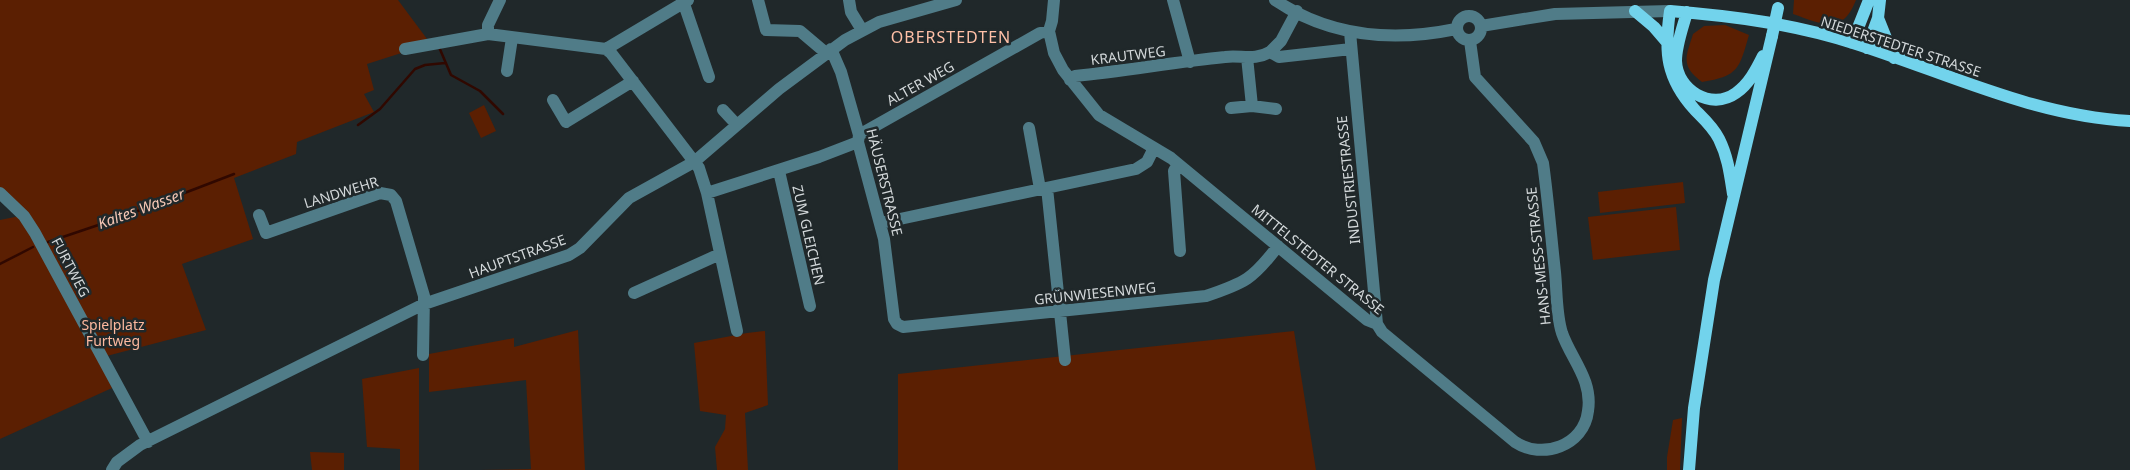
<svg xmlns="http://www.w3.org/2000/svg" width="2130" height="470" font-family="'Noto Sans',sans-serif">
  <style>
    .green { fill: #5b1f02 }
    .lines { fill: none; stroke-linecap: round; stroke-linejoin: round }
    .stream { stroke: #300800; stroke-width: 2.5 }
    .minor { stroke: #507c88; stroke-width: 12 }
    .major { stroke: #72d3ec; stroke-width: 12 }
    .major-bridge { stroke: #72d3ec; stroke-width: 12 }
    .labels { text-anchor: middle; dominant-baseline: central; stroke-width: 5; stroke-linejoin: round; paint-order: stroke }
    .street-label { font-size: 14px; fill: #d3d8da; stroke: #20282a }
    .park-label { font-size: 14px; fill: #fdb99f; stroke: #20282a }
    .water-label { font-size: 15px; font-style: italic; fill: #f5c7b5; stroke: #20282a }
    .quarter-label { font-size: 16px; letter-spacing: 1px; fill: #ffc0a7; stroke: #20282a }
  </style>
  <rect width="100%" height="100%" fill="#20282a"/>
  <path class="green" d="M0,0H398L433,47L417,48L367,64L374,90L364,94L374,112L297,142L296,154L234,178L253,239L182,264L206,330L99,358L112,388L0,439V220L25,215L0,187Z
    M1794,0H1856C1842,36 1822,24 1793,14Z
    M1725,25L1749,35C1739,69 1739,76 1702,82C1680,65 1686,57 1693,34L1704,26Z
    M484,105L496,131L481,138L469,113Z
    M1683,182L1685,203L1600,213L1598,192Z
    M1676,207L1680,250L1593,260L1588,217Z
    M578,330L585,470H480L531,469L526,380L429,392V354L514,338V347Z
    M765,331L768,405L745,413L748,470H717L715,447L725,429L726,415L700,411L694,343L747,333Z
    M1294,331L1316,470H898V374Z
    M419,368V470H400V449L367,447L362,379Z
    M1682,418L1680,470H1667V457L1673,420Z
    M310,452L344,453V470H312Z"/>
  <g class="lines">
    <path class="stream" d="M439,47L451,75L480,91L503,114
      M358,125L380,109L415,69L425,65L445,63
      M48,242L122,217L234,174
      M0,264L33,247"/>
    <path class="minor" d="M688,0L606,49L611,53L699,168L707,193L737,331
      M758,0L766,30L800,31L826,53
      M849,0L851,12L862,30
      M1054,0L1052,21L1049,31L1054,53L1063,70L1099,115L1171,158L1367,320L1377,324L1382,332L1515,442C1542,460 1584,446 1588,411C1593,380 1571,359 1562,333C1556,314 1557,292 1555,272C1551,236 1548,199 1543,163L1534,142L1475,77L1470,41
      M1173,0L1190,62
      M1275,0C1330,37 1393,42 1456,29
      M684,4L709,77
      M1457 28a12 12 0 1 1 24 0a12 12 0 1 1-24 0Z
      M1481,26L1555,14L1670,11
      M1350,32L1377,324
      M488,34L606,49
      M405,49L488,34V25L500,0
      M831,49L841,72L859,135L858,142L884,239L894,319L897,324L903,327L1206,296C1245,283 1253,279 1278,246
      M1270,52L1281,41L1297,11
      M507,71L512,38
      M1070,80L1075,76C1125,71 1175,62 1225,57C1241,55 1255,61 1270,52L1279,57L1351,49
      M553,100L566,122L633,81
      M1252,106L1276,109
      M1231,108L1252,106L1247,57
      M723,110L737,125
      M1029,128L1040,189
      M859,135L1040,33L1049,31
      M1178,164L1174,171L1180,251
      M779,171L810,306
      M1047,188L1065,360
      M0,193L24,216L35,233L148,442
      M707,193L819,157L858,142
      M259,215L266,233L380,193L391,195L396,201L424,296L423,355
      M881,223L1136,169L1147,162L1154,148
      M634,293L720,254
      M112,470L117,462L140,445L424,304L569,255L580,248L629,198L694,162L779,89L845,40L879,22L956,0"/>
    <path class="major" d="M1635,11L1654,27L1666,41
      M1687,12C1683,27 1676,45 1676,61C1677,90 1711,111 1736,93C1749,84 1756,70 1763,56
      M1878,18L1894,58
      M1852,43L1869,0
      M1867,48L1878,18L1880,0
      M1733,194C1730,175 1728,157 1719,139C1713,127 1704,119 1695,110C1666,78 1664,52 1670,11C1733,16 1794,24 1853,43C1945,72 2033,116 2130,121
      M1689,470L1694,408L1714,280L1772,36"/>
    <path class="major-bridge" d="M1772,36L1778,8"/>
  </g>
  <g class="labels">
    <g class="street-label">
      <text transform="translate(1901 46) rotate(18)">NIEDERSTEDTER STRASSE</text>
      <text transform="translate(1128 55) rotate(-7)">KRAUTWEG</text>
      <text transform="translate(920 83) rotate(-29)">ALTER WEG</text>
      <text transform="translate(1348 180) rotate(-96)">INDUSTRIESTRASSE</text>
      <text transform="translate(885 182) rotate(76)">HÄUSERSTRASSE</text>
      <text transform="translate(341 192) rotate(-17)">LANDWEHR</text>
      <text transform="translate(809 235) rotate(77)">ZUM GLEICHEN</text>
      <text transform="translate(517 256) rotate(-20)">HAUPTSTRASSE</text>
      <text transform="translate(1538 256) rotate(-96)">HANS-MESS-STRASSE</text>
      <text transform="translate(1318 259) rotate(39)">MITTELSTEDTER STRASSE</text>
      <text transform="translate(71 267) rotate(62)">FURTWEG</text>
      <text transform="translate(1095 293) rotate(-6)">GRÜNWIESENWEG</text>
    </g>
    <g class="park-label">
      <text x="113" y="324">Spielplatz<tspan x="113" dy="16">Furtweg</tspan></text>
    </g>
    <g class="water-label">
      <text transform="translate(141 208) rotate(-20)">Kaltes Wasser</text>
    </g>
    <g class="quarter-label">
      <text x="951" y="37">OBERSTEDTEN</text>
    </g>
  </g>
</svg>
